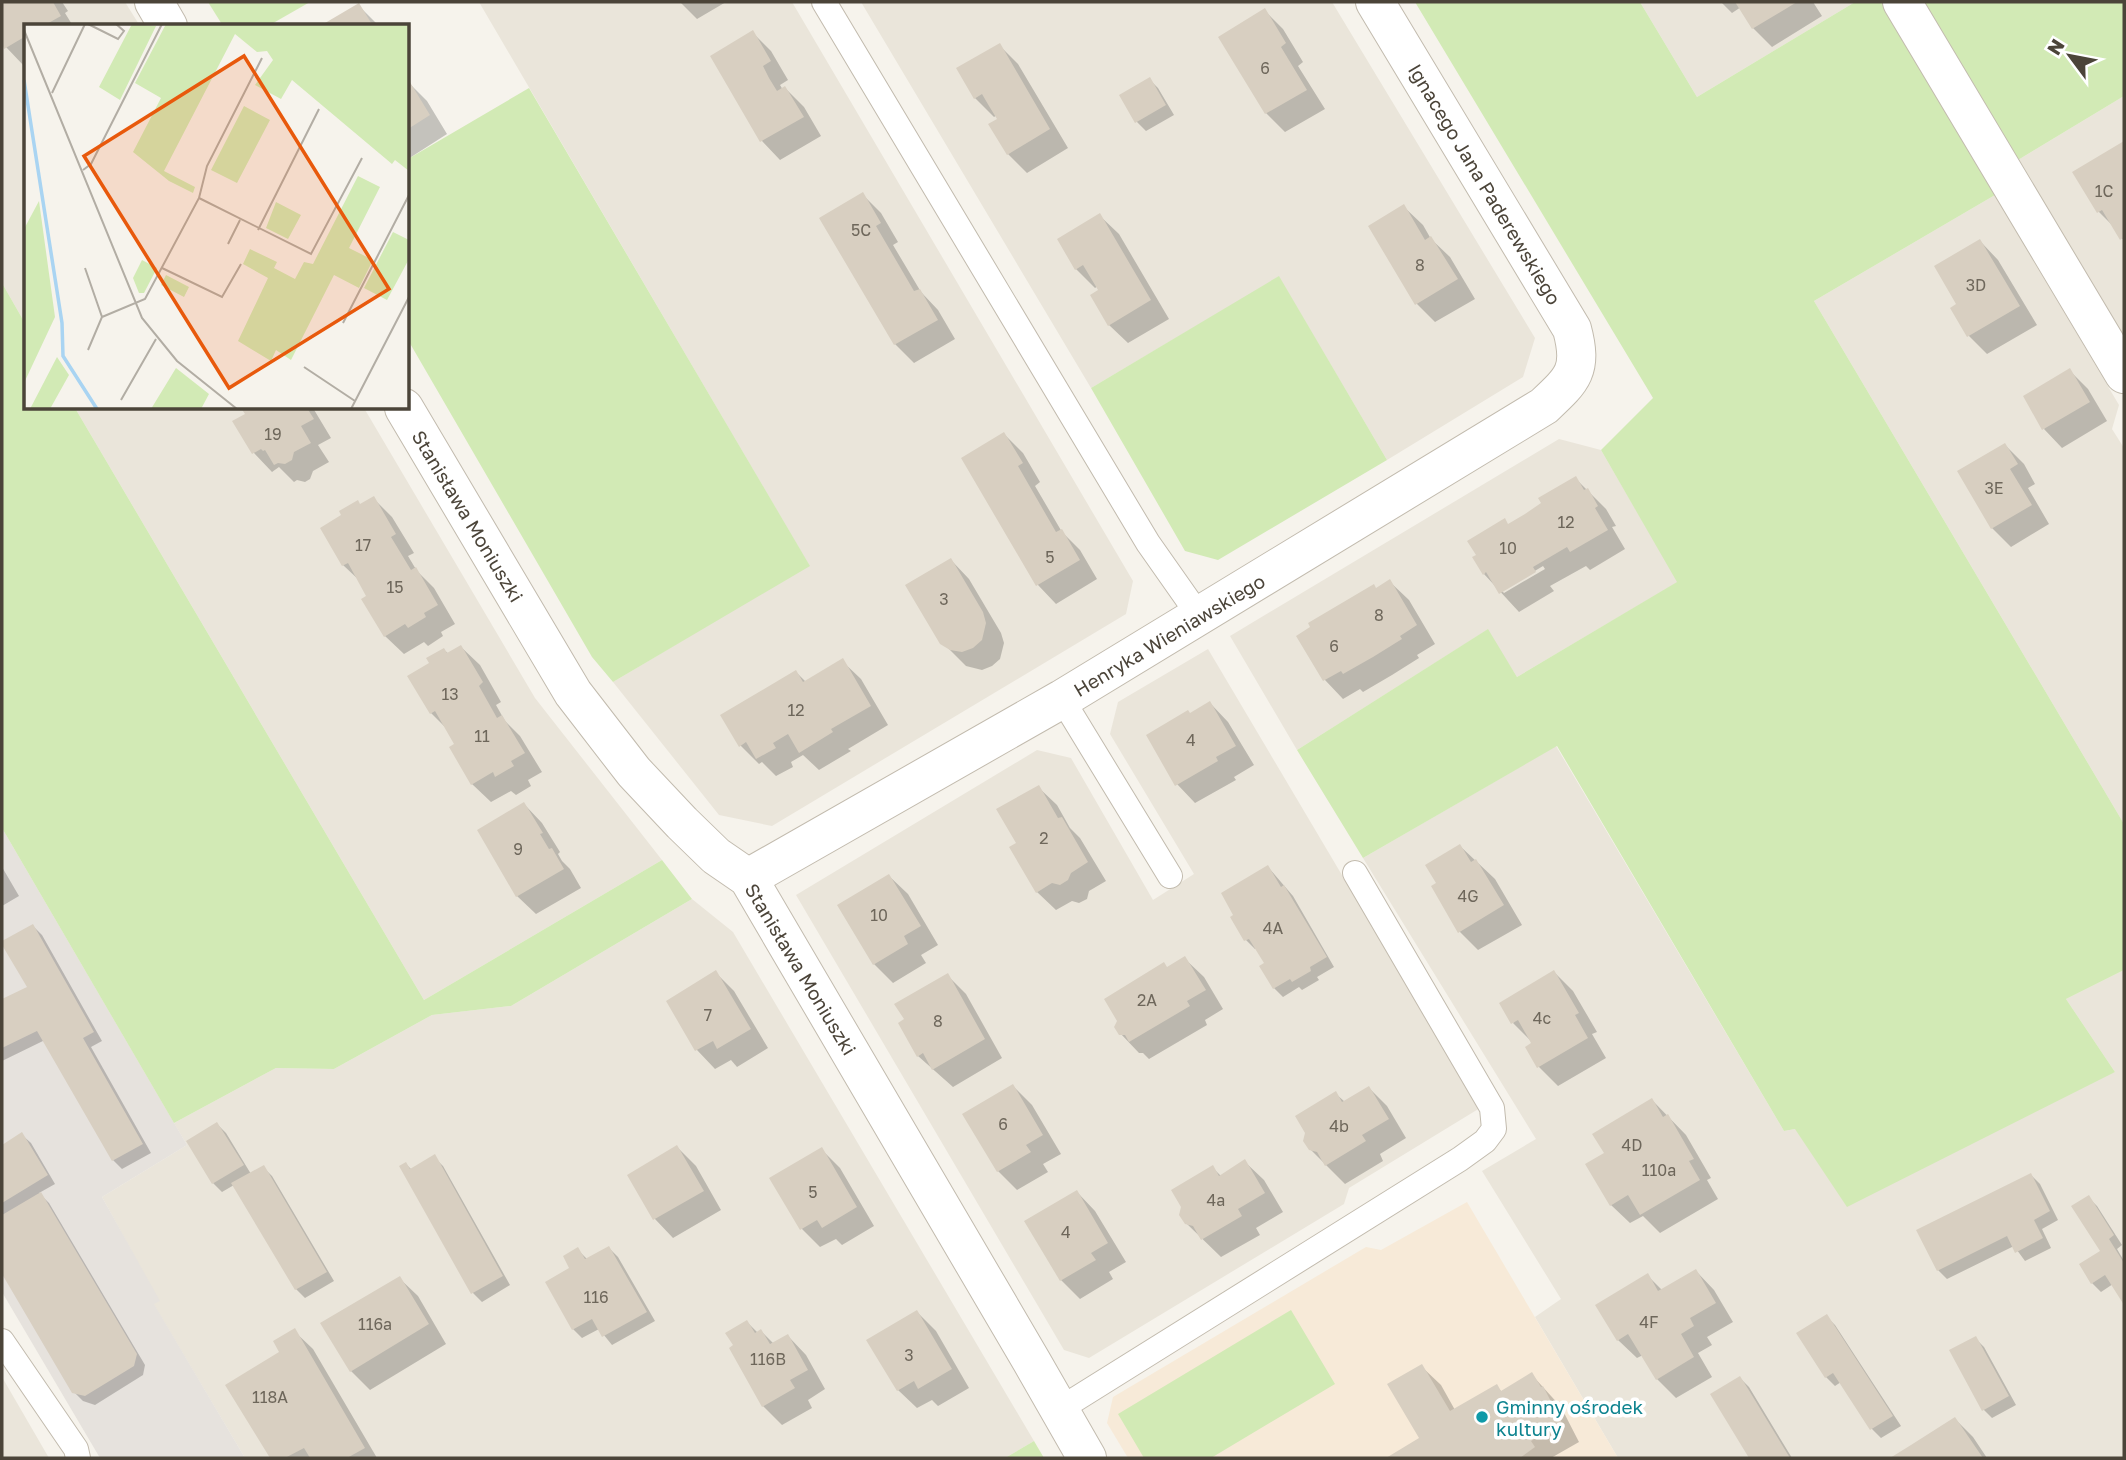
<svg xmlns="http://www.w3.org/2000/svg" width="2126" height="1460" font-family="'Golos Text',sans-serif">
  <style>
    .residential { fill: #eae5da }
    .commercial { fill: #f7ead8 }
    .industrial { fill: #e6e2dd }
    .green { fill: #d2eab5 }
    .shadow { fill: #0003; fill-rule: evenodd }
    .building { fill: #d8cfc1 }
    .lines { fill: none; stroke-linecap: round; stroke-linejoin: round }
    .service-casing { stroke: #c2bbae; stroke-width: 26 }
    .minor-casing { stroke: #c2bbae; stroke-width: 40 }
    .service { stroke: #fff; stroke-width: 24 }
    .minor { stroke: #fff; stroke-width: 38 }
    .culture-dot { fill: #0f9aa8; stroke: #fff; stroke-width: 2.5 }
    .labels { text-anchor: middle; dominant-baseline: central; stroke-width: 7; stroke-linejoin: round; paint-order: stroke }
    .number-label { font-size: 16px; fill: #6e675b }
    .street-label { font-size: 19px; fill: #4b4439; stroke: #fff }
    .culture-label { font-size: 19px; fill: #0d838f; stroke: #fff; text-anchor: start }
    .inset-river { fill: none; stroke: #a9d4f2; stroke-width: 3.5 }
    .inset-road { fill: none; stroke: #b2ada4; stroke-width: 2 }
    .view { fill: #e8590c; fill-opacity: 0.15; stroke: #e8590c; stroke-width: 3.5 }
    .inset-edge { fill: none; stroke: #4b4439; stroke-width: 3.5 }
  </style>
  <rect width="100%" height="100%" fill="#f6f3ec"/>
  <path class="residential" d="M2,2H125L140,26H26V325L2,283Z
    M479,2H792L1133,581L1126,614L772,826L719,815L613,682L809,565Z
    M861,2H1332L1535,338L1523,377L1387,460L1279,277L1091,388Z
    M1640,2H1855L1697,97Z
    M2124,96V338L2018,160Z
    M1995,195L2119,405L2112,429L2124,448V824L1814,301Z
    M75,408H364L535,698L662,860L424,1000Z
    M1559,439L1601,450L1678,582L1517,677L1487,630L1297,750L1230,636Z
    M1208,649L1480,1108L1349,1188L1344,1204L1089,1358L1064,1350L796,895L1037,750L1071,758L1153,900L1194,874L1110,734L1118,702Z
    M1556,746L1784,1131L2115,1072L2066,999L2124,970V1458H1618L1535,1317L1561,1299L1482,1171L1536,1139L1363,858Z
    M692,899L733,932L1034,1441L1005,1458H245L153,1303L159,1301L102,1197L187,1145L174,1123L276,1068L334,1069L432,1015L511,1006Z
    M2,1377L49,1458H2Z"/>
  <path class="commercial" d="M1467,1202L1618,1458H1128L1107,1423L1113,1397L1366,1247L1381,1250Z"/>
  <path class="industrial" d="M2,828L187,1145L102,1197L160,1301L154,1304L245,1458H100L2,1292Z"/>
  <path class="green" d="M208,2H310L268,26H223Z
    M1415,2H1640L1697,97L1855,2H1881L1995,195L1814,301L2124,824V970L2066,999L2115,1072L1847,1207L1795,1129L1784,1131L1557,746L1363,858L1297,750L1488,629L1517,677L1677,582L1601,450L1653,398Z
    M1924,2H2124V96L2018,160Z
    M529,88L810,566L613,682L592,657L408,340V159Z
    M1279,276L1387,460L1218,560L1185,551L1091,388Z
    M2,283L26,325V408H75L424,1000L662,860L692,899L511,1006L432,1015L334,1069L276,1068L174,1123L2,828Z
    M1291,1310L1335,1384L1211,1458H1144L1118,1414Z
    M1034,1441L1044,1458H1005Z"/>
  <path class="shadow" d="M2,2H62L68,11L65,13L73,26H26V65L24,66L6,47L2,41Z
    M680,2H726L697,19Z
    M1721,2H1813L1822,16L1772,47L1753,28L1741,7L1732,13Z
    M358,5L379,26H323Z
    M1264,10L1283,29L1303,62L1298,66L1325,109L1285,132L1266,113L1220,37Z
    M752,32L771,51L788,80L780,85L783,90L785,88L804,107L821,136L780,160L762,141L712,57Z
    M999,45L1018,64L1068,148L1027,173L1008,154L997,115L994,117L975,98L958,69Z
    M1149,79L1158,88L1174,115L1146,131L1137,122L1121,95Z
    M408,82L427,101L447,134L408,159Z
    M2124,143V241L2116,229L2098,211L2074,172Z
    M862,194L881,213L898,242L893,245L921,292L938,310L955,339L914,363L895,344L821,219Z
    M1404,207L1423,225L1431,239L1450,257L1475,299L1435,322L1417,304Z
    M1100,216L1119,234L1169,319L1128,343L1109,325L1098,286L1095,288L1076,269Z
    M1980,241L1998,260L2037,325L1987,354L1969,336L1959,305Z
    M2070,371L2088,389L2107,421L2062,448L2044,429Z
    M243,408H313L331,438L318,445L329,462L313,471L310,479L305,482L297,480L294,482L279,467L272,472L254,453L235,421L247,414Z
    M1004,434L1023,453L1040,482L1035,486L1062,532L1080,550L1097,579L1056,604L1038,585Z
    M2005,445L2024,464L2035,484L2028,488L2049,524L2011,547L1992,528Z
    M1576,479L1606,509L1616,526L1612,527L1625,549L1590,570L1586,566L1550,586L1554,591L1519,612L1484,574L1509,525L1526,515ZM1543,566L1545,569L1504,593L1502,591Z
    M373,498L392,517L414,553L408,556L417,571L434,588L455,624L441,632L443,636L428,646L424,642L404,654L385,636L369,596L360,581L343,565L361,506Z
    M951,560L969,579L1001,633L1004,643L1000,659L992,666L982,670L966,666L938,638Z
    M1390,582L1409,600L1435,644L1417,655L1419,658L1392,675L1363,692L1360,689L1343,699L1325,680L1298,637Z
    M461,647L480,665L501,702L496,705L505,721L520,736L542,772L528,780L531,786L516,795L511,791L491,802L472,784L457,745L448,730L431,713L432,664L444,650L449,654Z
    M842,661L861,679L888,725L848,749L851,751L819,770L803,755L791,762L793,767L776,776L762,762L759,764L740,745L796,672L806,682Z
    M1210,703L1228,722L1254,765L1234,777L1236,780L1195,803L1177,784L1190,715Z
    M1038,787L1057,805L1070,828L1080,838L1106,881L1089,891L1087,899L1079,903L1072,901L1056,910L1037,892L1019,843Z
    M524,804L542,823L560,852L558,854L562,861L570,869L581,888L536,914L517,896Z
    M1460,846L1495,879L1522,925L1478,950L1460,932L1438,883Z
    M2,867L19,896L2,906Z
    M1268,867L1293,896L1334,967L1317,977L1319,980L1302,990L1299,987L1283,997L1274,988L1267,964L1257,948L1255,949L1246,940Z
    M889,876L908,894L938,945L921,955L926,963L893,983L874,964Z
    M33,926L42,935L102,1041L91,1047L151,1153L122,1169L113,1160L45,1040L2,1061V1001L29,988Z
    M1185,959L1204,977L1223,1009L1205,1020L1207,1025L1149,1059L1143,1053H1139L1120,1033L1168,968Z
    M1554,972L1573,991L1597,1032L1592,1034L1606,1058L1558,1086L1539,1067L1527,1048L1534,1044L1513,1023Z
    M716,973L734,991L768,1048L737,1067L731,1060L715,1069L697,1050L668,1001Z
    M947,975L966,994L1002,1058L953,1087L918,1056Z
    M1013,1086L1032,1105L1061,1154L1043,1164L1048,1172L1017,1190L998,1171L965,1114Z
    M1369,1088L1387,1106L1406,1138L1380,1154L1383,1161L1345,1184L1310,1149L1336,1094L1345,1102Z
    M1652,1100L1686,1135L1711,1178L1707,1180L1718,1199L1660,1233L1643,1216L1630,1223L1611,1205L1606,1154Z
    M217,1124L226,1133L251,1174L263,1167L272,1176L334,1281L305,1298L296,1289L234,1185L222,1192L213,1183Z
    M22,1135L31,1143L55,1184L39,1193L49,1203L145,1365L143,1375L95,1405L83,1401L74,1392L2,1271V1147Z
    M677,1147L696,1166L721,1210L673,1238L655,1219L629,1175Z
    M821,1149L840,1168L874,1226L842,1245L836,1239L820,1247L802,1229Z
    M434,1157L443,1166L510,1285L482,1302L473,1293L401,1167L406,1164L412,1170Z
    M1245,1162L1264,1180L1283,1212L1256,1228L1260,1235L1221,1257L1186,1223L1212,1167L1221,1176Z
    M2031,1175L2040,1184L2058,1220L2042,1229L2051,1248L2025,1261L2014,1246L1947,1279L1938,1270Z
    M1077,1192L1095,1211L1126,1262L1109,1272L1113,1279L1080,1299L1061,1280L1026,1222Z
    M2088,1197L2097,1206L2122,1245L2117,1249L2124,1261V1302L2113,1284L2101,1292L2092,1283L2082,1265L2102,1252Z
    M609,1248L618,1257L655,1321L612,1345L599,1329L582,1338L573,1329L547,1283L572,1269L578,1250L588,1260Z
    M1696,1271L1714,1290L1733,1322L1707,1337L1712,1345L1698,1353L1712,1377L1676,1398L1657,1379L1643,1355L1637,1358L1618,1340L1648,1276L1663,1291Z
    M399,1278L418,1296L446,1344L370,1390L351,1371Z
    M917,1312L936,1331L969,1388L938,1406L932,1400L917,1408L898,1390Z
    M1826,1316L1835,1325L1901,1426L1881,1438L1872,1429L1841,1382L1835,1386L1826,1377L1798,1334Z
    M747,1322L758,1333L761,1331L774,1344L788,1336L806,1355L825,1389L808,1400L812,1408L782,1425L763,1406Z
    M294,1331L313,1349L377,1458H272L227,1385L282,1353Z
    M1975,1338L1984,1347L2016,1405L1992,1418L1984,1410Z
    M1422,1367L1441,1385L1455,1410L1496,1386L1502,1392L1532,1375L1561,1407L1579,1442L1551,1458H1389L1422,1439Z
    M1740,1378L1749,1387L1792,1458H1751L1712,1395Z
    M1955,1419L1973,1437L1987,1458H1895Z"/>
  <path class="building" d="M2,2H53L61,16L43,26H26V36L4,49L2,44Z
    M1735,2H1797L1752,29Z
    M359,3L373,26H320Z
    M1265,8L1286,43L1281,47L1307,90L1265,114L1218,37Z
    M753,30L771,61L763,66L769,78L777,91L785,86L804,117L760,142L710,56Z
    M1000,43L1050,129L1007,155L988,124L997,119L989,106L982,94L974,99L956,68Z
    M1150,77L1166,105L1135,123L1119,95Z
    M408,79L430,115L408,129Z
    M2124,141V237L2120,240L2102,210L2097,213L2072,172Z
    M863,192L881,223L876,226L914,291L920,289L938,320L894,345L819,218Z
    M1404,204L1425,240L1431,236L1458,279L1415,305L1368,226Z
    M1100,213L1151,300L1108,326L1090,295L1098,290L1083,265L1075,270L1057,239Z
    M1980,239L2020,306L1967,337L1950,308L1956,304L1934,266Z
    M2070,368L2090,402L2042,430L2023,396Z
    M241,408H307L314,419L301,426L311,443L294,452L292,460L285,464L278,463L274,465L265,450L263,451L261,449L252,454L232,421L245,414Z
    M1004,432L1023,463L1018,466L1056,532L1062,529L1080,560L1036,586L961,458Z
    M2005,443L2018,464L2010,469L2032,505L1991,529L1957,471Z
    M1576,476L1584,490L1588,488L1598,506L1595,508L1608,530L1570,552L1567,547L1533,567L1536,572L1499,594L1486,572L1483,575L1472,557L1476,555L1467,541L1505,518L1508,524L1525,514L1541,503L1538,498Z
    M374,496L396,534L391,537L411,570L416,567L438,605L424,613L426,617L408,628L405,624L384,637L361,599L366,596L348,563L342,566L320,528L341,515L339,511L358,500L360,504Z
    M951,558L983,612L986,623L982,640L973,648L962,652L950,650L940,644L905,585Z
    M1390,579L1417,625L1400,636L1402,639L1373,657L1343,674L1341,671L1323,681L1296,636L1310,627L1308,623L1374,584L1376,588Z
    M461,645L483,682L479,686L497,718L502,715L525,753L511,761L514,766L495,777L493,772L471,785L449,747L454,744L435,711L430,714L407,676L429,663L426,658L444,648L447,653Z
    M843,658L871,706L831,729L833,732L799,753L788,734L773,743L776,748L756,759L746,742L739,747L720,715L796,670L803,682Z
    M1210,701L1236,746L1216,757L1218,761L1175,786L1146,735L1188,710L1190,713Z
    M1039,785L1058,818L1062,817L1088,862L1071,873L1068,880L1060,885L1052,883L1036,893L1009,847L1016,843L996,809Z
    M524,802L543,833L540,834L549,849L552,848L564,869L516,897L477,830Z
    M1460,844L1471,862L1476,859L1504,905L1458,933L1431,886L1436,883L1425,865Z
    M1268,865L1281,887L1284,885L1327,957L1310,967L1311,971L1292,982L1290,979L1273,989L1259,966L1264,963L1249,939L1244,941L1230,917L1233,915L1221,893Z
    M889,874L921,926L904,936L908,944L873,965L837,905Z
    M33,924L94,1032L83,1038L143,1144L112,1161L37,1031L2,1048V999L27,987L2,945V941Z
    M1185,956L1206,990L1187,1001L1190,1006L1129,1042L1125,1035H1119L1114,1027L1117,1021L1104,999L1164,962L1167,967Z
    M716,970L751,1029L717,1049L713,1041L695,1051L666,1001Z
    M1554,970L1579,1013L1575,1015L1588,1038L1537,1068L1525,1047L1531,1043L1518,1020L1511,1024L1499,1003Z
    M948,973L985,1039L932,1070L923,1053L917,1057L898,1023L904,1019L894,1004Z
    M1013,1084L1043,1135L1026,1145L1031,1152L997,1172L962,1114Z
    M1369,1086L1389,1119L1362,1135L1366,1141L1325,1166L1317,1152L1309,1150L1303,1141L1305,1133L1295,1116L1336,1091L1342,1102Z
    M1652,1098L1663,1117L1668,1114L1694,1159L1689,1161L1700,1180L1640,1215L1628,1195L1610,1206L1585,1164L1604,1153L1592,1134Z
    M217,1122L244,1165L212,1184L186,1141Z
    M22,1132L48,1175L2,1203V1145Z
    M677,1145L704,1191L653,1220L627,1175Z
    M822,1147L857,1207L822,1228L817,1220L800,1230L769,1178Z
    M435,1154L503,1276L471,1294L399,1166L406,1162L410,1169Z
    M1245,1159L1265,1193L1238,1209L1242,1216L1201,1240L1193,1226L1185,1224L1179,1215L1181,1207L1171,1190L1213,1165L1219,1176Z
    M264,1165L327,1272L295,1290L231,1183Z
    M2031,1173L2050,1211L2034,1220L2043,1238L2015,1253L2007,1236L1937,1271L1916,1230Z
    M1077,1190L1108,1243L1091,1253L1096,1260L1060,1281L1024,1221Z
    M41,1192L137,1354L134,1366L85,1396L72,1393L2,1274V1215Z
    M2089,1195L2114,1235L2109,1239L2124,1263V1305L2105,1275L2091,1284L2079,1264L2100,1251L2071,1206Z
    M609,1246L647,1312L602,1337L592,1319L572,1330L545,1282L569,1268L563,1256L578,1247L585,1259Z
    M1696,1269L1716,1303L1690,1318L1694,1326L1681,1334L1694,1357L1656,1380L1628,1334L1617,1341L1595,1305L1648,1273L1658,1291Z
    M400,1276L429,1324L350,1372L320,1323Z
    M917,1310L952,1369L918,1389L914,1381L897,1391L866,1340Z
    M1827,1314L1893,1416L1870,1430L1833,1373L1825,1378L1796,1333Z
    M747,1320L755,1333L761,1329L770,1344L788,1334L808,1370L790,1380L795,1388L762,1407L729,1348L733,1345L725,1333Z
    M295,1328L365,1448L347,1458H310L304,1448L285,1458H270L225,1385L279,1352L273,1341Z
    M1976,1336L2009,1396L1982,1411L1949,1350Z
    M1422,1364L1450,1411L1497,1384L1501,1391L1532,1372L1541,1387L1543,1386L1562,1423L1531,1441L1535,1447L1520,1458H1386L1419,1438L1387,1384Z
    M1740,1376L1750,1392L1790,1458H1749L1710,1394Z
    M1955,1417L1983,1458H1890L1911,1445Z"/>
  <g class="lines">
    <g class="service-casing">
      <path id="service" d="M824,2L1148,543L1200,617
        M1062,699L1170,876
        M2,1341L76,1449L78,1458
        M1060,1409L1460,1159L1485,1141L1494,1129L1492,1108L1355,873"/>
    </g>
    <g class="minor-casing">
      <path id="minor" d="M154,2L168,26
        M1902,2L2124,374
        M404,408L573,693L634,772L682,823L716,856L748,878L1032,1362L1087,1458
        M748,878L1062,699L1544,406C1573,379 1583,370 1572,329L1375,2"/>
    </g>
    <use href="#service" class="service"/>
    <use href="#minor" class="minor"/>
  </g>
  <circle class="culture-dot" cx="1482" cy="1417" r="7"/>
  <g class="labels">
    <g class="number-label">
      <text x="1265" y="68">6</text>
      <text x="2104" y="191">1C</text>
      <text x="861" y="230">5C</text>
      <text x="1420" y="265">8</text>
      <text x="1976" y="285">3D</text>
      <text x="273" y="434">19</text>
      <text x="1994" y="488">3E</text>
      <text x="1566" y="522">12</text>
      <text x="363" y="545">17</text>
      <text x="1508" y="548">10</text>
      <text x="1050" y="557">5</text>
      <text x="395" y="587">15</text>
      <text x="944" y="599">3</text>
      <text x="1379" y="615">8</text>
      <text x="1334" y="646">6</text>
      <text x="450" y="694">13</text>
      <text x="796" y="710">12</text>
      <text x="482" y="736">11</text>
      <text x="1191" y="740">4</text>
      <text x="1044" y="838">2</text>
      <text x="518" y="849">9</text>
      <text x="1468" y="896">4G</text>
      <text x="879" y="915">10</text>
      <text x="1273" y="928">4A</text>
      <text x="1147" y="1000">2A</text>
      <text x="708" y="1015">7</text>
      <text x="1542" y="1018">4c</text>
      <text x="938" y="1021">8</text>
      <text x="1003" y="1124">6</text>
      <text x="1339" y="1126">4b</text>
      <text x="1632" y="1145">4D</text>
      <text x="1659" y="1170">110a</text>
      <text x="813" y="1192">5</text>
      <text x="1216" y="1200">4a</text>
      <text x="1066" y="1232">4</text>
      <text x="596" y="1297">116</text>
      <text x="1649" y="1322">4F</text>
      <text x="375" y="1324">116a</text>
      <text x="909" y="1355">3</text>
      <text x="768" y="1359">116B</text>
      <text x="270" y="1397">118A</text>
    </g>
    <g class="street-label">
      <text transform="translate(1485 184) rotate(59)">Ignacego Jana Paderewskiego</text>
      <text transform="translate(468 516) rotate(59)">Stanisława Moniuszki</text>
      <text transform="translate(1169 635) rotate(-31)">Henryka Wieniawskiego</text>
      <text transform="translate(801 969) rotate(59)">Stanisława Moniuszki</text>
    </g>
    <g class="culture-label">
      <text x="1496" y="1406">Gminny ośrodek<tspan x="1496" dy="22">kultury</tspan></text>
    </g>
  </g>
  <g transform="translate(24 24)">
    <rect width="385" height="385" fill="#f6f3ec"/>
    <path d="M108,0L132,2L96,76L75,63ZM142,0H385V147L371,136L368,140L268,56L257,75L231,61L249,36L243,27L233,28L211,10L140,147L171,163L169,169L145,157L109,128L137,74L111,59ZM220,82L246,96L213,159L187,146ZM334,152L356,163L325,224L349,236L335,264L310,251L267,336L252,326L247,337L214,317L244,254L219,240L226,225L253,238L250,244L271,255L280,238L289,240ZM15,177L31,293L0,359V205ZM252,178L277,191L264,215L242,204ZM369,208L385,216V235L363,276L340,264ZM118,236L133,244L120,269H115L109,254ZM142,251L165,263L160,273L137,261ZM33,333L45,351L26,385H6ZM152,344L185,370L177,385H127Z" fill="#d2eab5"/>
    <path class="inset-river" d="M0,56L38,299L39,332L73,385"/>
    <path class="inset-road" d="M64,0L94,15L100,7L92,0M0,6L118,294L153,337L213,385M28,69L61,0M59,146L67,140L138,0M175,174L287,230L338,134M234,206L295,85M204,220L216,196M61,244L78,293L64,326M138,244L198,273L217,240M78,293L121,275L175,174L183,142L238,34M319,299L385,171M280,343L331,377M97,376L132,315M327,385L385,273"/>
    <path class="view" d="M220,32L365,265L205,364L60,132Z"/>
    <rect width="385" height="385" class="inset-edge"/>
  </g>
  <rect width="2126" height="1460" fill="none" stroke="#4b4439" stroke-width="7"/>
  <g transform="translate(2070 56) rotate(302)" stroke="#ffffff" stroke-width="5" paint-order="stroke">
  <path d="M0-5L12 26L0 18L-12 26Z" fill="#4b4439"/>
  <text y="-10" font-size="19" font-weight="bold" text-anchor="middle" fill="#4b4439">N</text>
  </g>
</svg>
